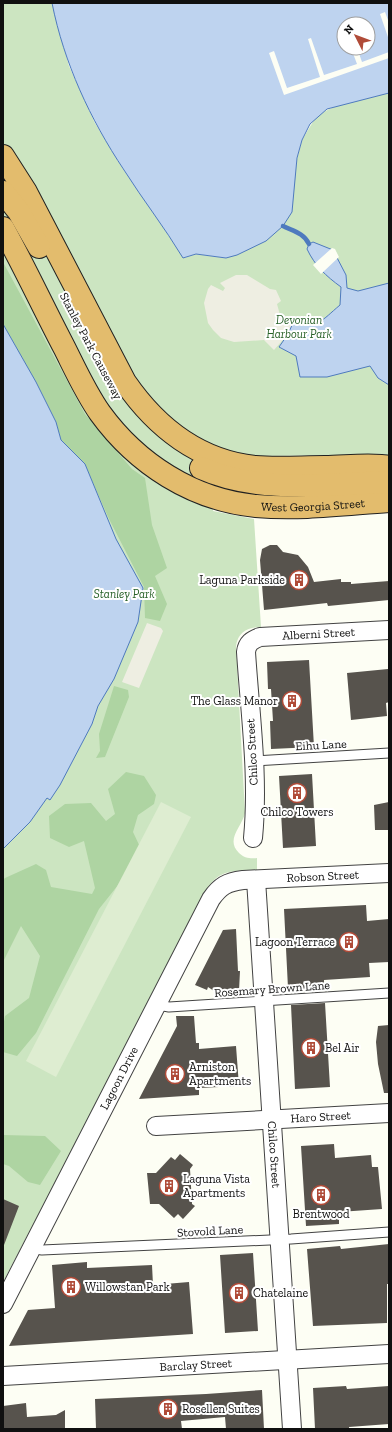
<svg xmlns="http://www.w3.org/2000/svg" width="392" height="1432" font-family="'Zilla Slab',serif">
  <style>
    .green { fill: #cce5c1 }
    .forest { fill: #aed4a2 }
    .pitch { fill: #deedd1 }
    .plaza { fill: #eeeee2 }
    .water { fill: #bed3ef; stroke: #4e7abe; fill-rule: evenodd }
    .pier { fill: #fdfef4 }
    .lines { fill: none; stroke-linecap: round; stroke-linejoin: round }
    .stream { stroke: #4e7abe; stroke-width: 4.5 }
    .building { fill: #57534d }
    .lane-casing { stroke: #434343; stroke-width: 11 }
    .street-casing { stroke: #434343; stroke-width: 20 }
    .highway-casing { stroke: #212121; stroke-width: 24 }
    .lane { stroke: #fff; stroke-width: 9 }
    .street { stroke: #fff; stroke-width: 18 }
    .highway { stroke: #e3bc6d; stroke-width: 22 }
    .labels { text-anchor: middle; dominant-baseline: central; stroke-width: 4; stroke-linejoin: round; paint-order: stroke }
    .park-label { font-size: 12px; font-style: italic; fill: #276027; stroke: #fff }
    .street-label { font-size: 12px; fill: #101010; stroke: #fff }
    .poi-label { font-size: 12px; fill: #101010; stroke: #fff; text-anchor: start }
  </style>
  <rect width="100%" height="100%" fill="#fdfef4"/>
  <path class="green" d="M3,3H52L69,66L95,123L123,169L184,258L196,254L226,258L295,167L302,140L314,120L321,113L336,106L389,93V455L250,456L210,481L213,511L254,519L261,627C248,627 238,632 236,646L245,813C242,827 225,839 239,853C244,858 251,859 257,858V870C238,872 222,868 210,885L3,1282Z"/>
  <path class="forest" d="M3,262L85,414L132,469L145,478L152,525L167,568L155,576L167,604L160,621L145,618L144,587L109,519L85,465L61,440L56,422L36,382L3,324Z
    M114,686L128,690L129,697L105,757L96,758L100,751L99,734Z
    M126,772L144,776L156,795L154,804L138,815L133,832L141,849L134,865L99,909L36,1033L17,1056L3,1052V1027L5,1016L29,998L40,956L21,926L3,962V880L5,878L36,864L46,870L51,887L92,894L95,888L84,841L69,847L50,838L49,816L65,804L91,803L106,821L115,814L108,789Z
    M3,1135L45,1136L61,1151L40,1185L28,1182L9,1166L3,1164Z"/>
  <path class="pitch" d="M161,802L191,817L56,1077L26,1061Z"/>
  <path class="plaza" d="M236,275H247L270,289L276,290L281,301L277,304L280,315L294,320L288,334L274,350L264,340L234,342L221,338L213,330L208,323L204,303L208,289L211,285L223,291L225,288L220,283Z
    M147,623L161,628L163,631L139,688L122,682Z"/>
  <path class="water" d="M52,3H389V93L327,109L310,124L302,140L297,158L292,212L283,226L266,241L237,255L226,258L196,254L183,258C165,228 143,200 124,170C90,119 64,63 52,3ZM344,24H368V48H344Z
    M313,242L333,250L346,275L347,288L358,291L389,283V385L378,378L370,366L327,377H300L296,356L279,347L288,334L293,323C319,328 321,321 340,305L341,287C326,276 315,266 307,249L309,244Z
    M3,324L36,382L56,422L61,440L85,464L116,539L143,588L138,622L114,679L98,706L92,724L60,785L50,800L47,798L30,822L3,849Z"/>
  <path class="pier" d="M385,12L389,23V40L380,14Z
    M311,38L324,75L357,64L351,48H357L362,62L389,52V58L284,95L269,53L274,51L287,88L320,77L308,39Z
    M332,248L335,249L339,257L321,274L313,265Z"/>
  <g class="lines">
    <path class="stream" d="M283,226C293,231 304,233 309,244"/>
  </g>
  <path class="building" d="M270,545H277L283,552L298,555L308,567L314,582L341,579V582H351V584L389,581V600L328,606L327,603L264,610L260,560L262,549Z
    M309,660L314,747L271,749L270,721H273L271,689H268L267,662Z
    M388,669L389,702L386,703L387,716L351,720L347,673Z
    M312,774L316,846L283,848L279,776Z
    M389,802V830H375L374,805Z
    M366,905L367,921L389,919V962L369,963L370,977L324,980V991L291,993L290,988H288L284,909Z
    M236,929L238,971H240L239,991H221L220,995L208,987L207,990L195,985L223,930Z
    M325,1003L330,1087L295,1089L291,1005Z
    M176,1016H194L196,1043H199V1049L236,1046L239,1086L199,1088V1095L139,1099L177,1026Z
    M389,1025V1093H384L378,1064L376,1042L378,1026Z
    M334,1144L335,1158L371,1155L372,1167H378L382,1209L339,1212V1224L306,1226L301,1146Z
    M180,1154L193,1165L190,1169L192,1204L195,1206L183,1219L178,1214L174,1218L159,1204H150L147,1173H156L171,1157L175,1160Z
    M3,1199L19,1206L4,1245H3Z
    M389,1244V1284H387V1323L313,1326L307,1249L340,1246L341,1249Z
    M253,1253L258,1331L225,1333L220,1255Z
    M87,1262V1268L152,1265L153,1285L189,1282L193,1334L9,1346L28,1310L55,1308L52,1265Z
    M346,1386L347,1389L389,1386V1424L349,1427V1429H315L313,1388Z
    M262,1390L264,1429H226L225,1417L181,1421L182,1429H96L95,1399L206,1394Z
    M26,1403L27,1417L56,1415L65,1410V1429H3V1406Z"/>
  <g class="lines">
    <g class="lane-casing">
      <path id="lane" d="M254,761L389,753
        M158,1005L169,1007L389,993
        M31,1248L42,1250L291,1239L389,1232"/>
    </g>
    <g class="street-casing">
      <g id="street">
        <path id="s1" d="M253,838C259,776 250,714 246,652C247,643 252,640 260,637L389,630"/>
        <path id="s2" d="M256,880L292,1429"/>
        <path id="s3" d="M156,1126L389,1113"/>
        <path id="s4" d="M3,1304L211,899C220,886 227,882 243,880L389,873"/>
        <path id="s5" d="M3,1376L389,1354"/>
      </g>
    </g>
    <g class="highway-casing">
      <g id="highway">
        <path d="M3,156L26,192L125,382C156,427 199,461 255,467C278,469 302,467 325,467C343,467 373,463 389,467"/>
        <path d="M3,192L19,212L39,247"/>
        <path id="s6" d="M3,228C25,268 44,309 65,349C76,371 86,393 100,413C137,464 193,500 256,506C300,510 345,504 389,501"/>
        <path d="M201,468C259,494 327,484 389,482"/>
      </g>
    </g>
    <use href="#lane" class="lane"/>
    <use href="#street" class="street"/>
    <use href="#highway" class="highway"/>
  </g>
  <defs>
    <g id="building-ring" transform="scale(1)"><circle r="9.5" fill="#fff" stroke="#b04b38" stroke-width="1.5"/><path d="M-4-6H4V6H1V3H-1V6H-4ZM-2.5-4.3h1.7v1.8h-1.7ZM.8-4.3h1.7v1.8H.8ZM-2.5-1h1.7V.8h-1.7ZM.8-1h1.7V.8H.8Z" fill="#b04b38"/></g>
  </defs>
  <g fill-rule="evenodd">
    <use href="#building-ring" x="299" y="580"/>
    <use href="#building-ring" x="292" y="701"/>
    <use href="#building-ring" x="297" y="793"/>
    <use href="#building-ring" x="349" y="942"/>
    <use href="#building-ring" x="311" y="1048"/>
    <use href="#building-ring" x="175" y="1074"/>
    <use href="#building-ring" x="169" y="1186"/>
    <use href="#building-ring" x="321" y="1195"/>
    <use href="#building-ring" x="71" y="1287"/>
    <use href="#building-ring" x="239" y="1293"/>
    <use href="#building-ring" x="168" y="1409"/>
  </g>
  <g class="labels">
    <g class="park-label">
      <text x="299" y="320">Devonian<tspan x="299" dy="14">Harbour Park</tspan></text>
      <text x="124" y="594">Stanley Park</text>
    </g>
    <g class="street-label">
      <text transform="translate(91 346) rotate(62)">Stanley Park Causeway</text>
      <text stroke="none"><textPath href="#s6" startOffset="453">West Georgia Street</textPath></text>
      <text stroke="none"><textPath href="#s1" startOffset="267">Alberni Street</textPath></text>
      <text transform="translate(321 745) rotate(-3)">Eihu Lane</text>
      <text transform="translate(252 752) rotate(-93)">Chilco Street</text>
      <text stroke="none"><textPath href="#s4" startOffset="574">Robson Street</textPath></text>
      <text transform="translate(272 989) rotate(-4)">Rosemary Brown Lane</text>
      <text stroke="none"><textPath href="#s4" startOffset="254">Lagoon Drive</textPath></text>
      <text stroke="none"><textPath href="#s3" startOffset="165">Haro Street</textPath></text>
      <text stroke="none"><textPath href="#s2" startOffset="275">Chilco Street</textPath></text>
      <text transform="translate(210 1231) rotate(-3)">Stovold Lane</text>
      <text stroke="none"><textPath href="#s5" startOffset="193">Barclay Street</textPath></text>
    </g>
    <g class="poi-label">
      <text x="285" y="580" text-anchor="end">Laguna Parkside</text>
      <text x="278" y="701" text-anchor="end">The Glass Manor</text>
      <text x="297" y="812" text-anchor="middle">Chilco Towers</text>
      <text x="335" y="942" text-anchor="end">Lagoon Terrace</text>
      <text x="325" y="1048">Bel Air</text>
      <text x="189" y="1067">Arniston<tspan x="189" dy="14">Apartments</tspan></text>
      <text x="183" y="1179">Laguna Vista<tspan x="183" dy="14">Apartments</tspan></text>
      <text x="321" y="1214" text-anchor="middle">Brentwood</text>
      <text x="85" y="1287">Willowstan Park</text>
      <text x="253" y="1293">Chatelaine</text>
      <text x="182" y="1409">Rosellen Suites</text>
    </g>
  </g>
  <rect width="392" height="1432" fill="none" stroke="#101010" stroke-width="8"/>
  <g transform="translate(356 36) rotate(312)"><circle r="19" fill="#ffffff" stroke="#9f9f9f"/>
  <path d="M0-3L7 15L0 10L-7 15Z" fill="#b04b38"/>
  <text y="-6" font-size="11" font-weight="bold" text-anchor="middle" fill="#101010">N</text>
  </g>
</svg>
